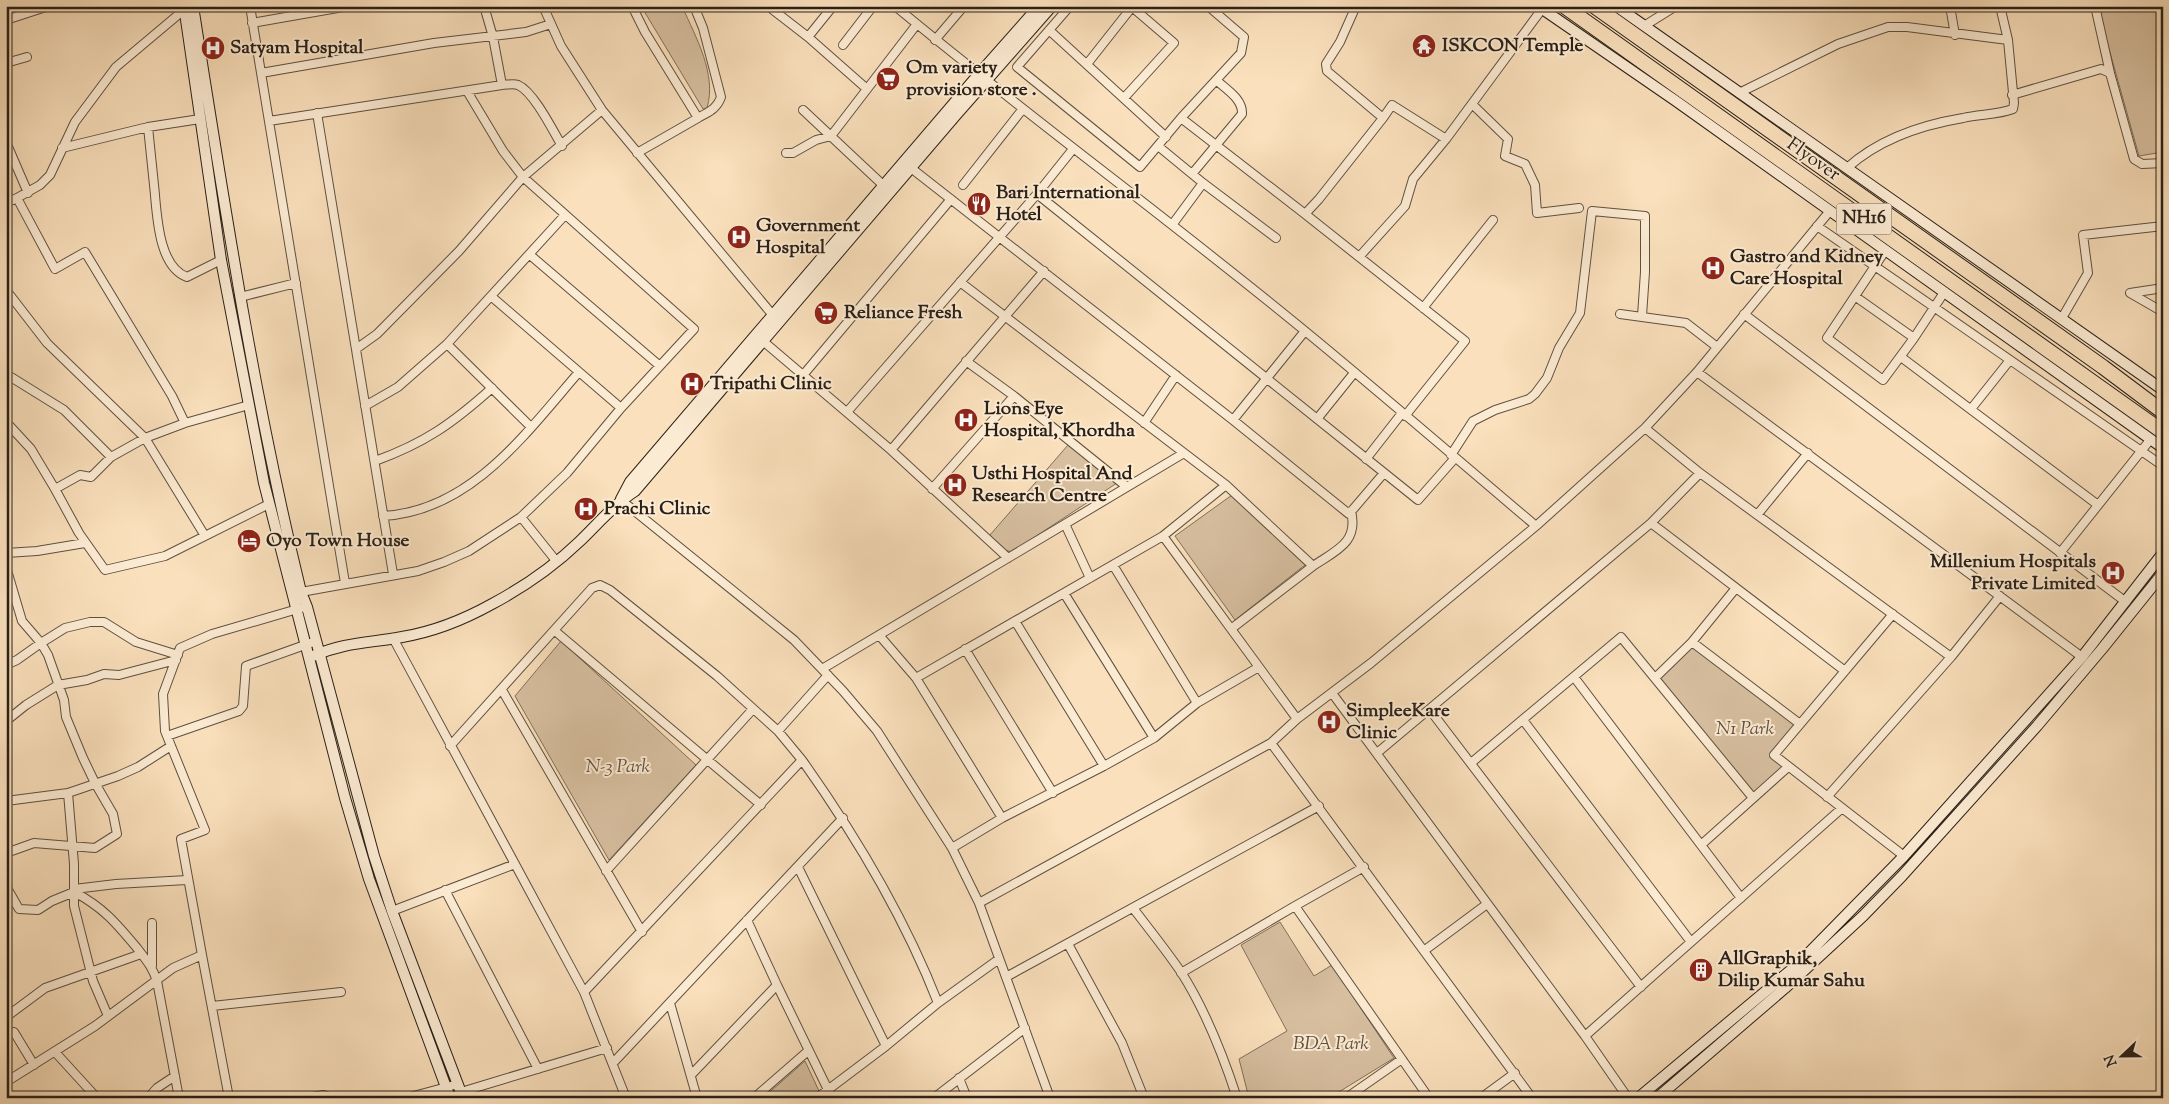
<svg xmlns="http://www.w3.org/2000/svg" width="2169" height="1104" font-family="'Sorts Mill Goudy',serif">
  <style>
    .green { fill: #d7bfa0; stroke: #80705c }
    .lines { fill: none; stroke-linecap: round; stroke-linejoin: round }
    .street-casing { stroke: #5e5041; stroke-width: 10 }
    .secondary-casing { stroke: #2a2018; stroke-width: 12 }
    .highway-casing { stroke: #2a2018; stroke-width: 16 }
    .street { stroke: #fcebd3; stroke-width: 8 }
    .secondary { stroke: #fcebd3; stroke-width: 10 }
    .highway { stroke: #fae0bc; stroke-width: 14 }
    .labels { text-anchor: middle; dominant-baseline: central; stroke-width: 4; stroke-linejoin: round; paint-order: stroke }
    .shield { fill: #fcebd3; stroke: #695d50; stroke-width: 1 }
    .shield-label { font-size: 18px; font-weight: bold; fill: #2a2018 }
    .poi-label { font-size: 19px; font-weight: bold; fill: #2a2018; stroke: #fcebd3; text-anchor: start }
    .street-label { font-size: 19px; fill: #2a2018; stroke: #fcebd3 }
    .park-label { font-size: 19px; font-style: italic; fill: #5e5041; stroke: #fcebd3 }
  </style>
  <rect width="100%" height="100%" fill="#fae0bc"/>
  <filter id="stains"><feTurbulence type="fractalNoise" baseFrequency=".004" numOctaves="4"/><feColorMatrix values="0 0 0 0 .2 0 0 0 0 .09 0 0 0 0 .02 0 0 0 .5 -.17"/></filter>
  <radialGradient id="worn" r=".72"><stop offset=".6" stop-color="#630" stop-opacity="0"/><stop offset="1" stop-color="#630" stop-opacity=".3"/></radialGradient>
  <path class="green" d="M641,6H682C696,38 717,74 707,108L703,109Z
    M2097,6H2163V152L2139,156Z
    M1068,445L1117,483L1012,552L1005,550L990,535Z
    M1232,495L1305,565L1235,620L1175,536Z
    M561,641L696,765L609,860L515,696Z
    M1692,642L1800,724L1774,755L1788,767L1753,798L1655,678Z
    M1280,922L1314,976L1332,965L1394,1058L1329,1098H1249L1239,1059L1287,1031L1241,945Z
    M805,1061L819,1091L811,1098H763Z"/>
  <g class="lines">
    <g class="street-casing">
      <path id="street" d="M250,6L345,583
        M484,6L493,37L502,85
        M543,6L561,46L602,110L776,319
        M632,6L645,32L698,118L637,153
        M694,6L703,28L721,97C717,109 708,112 698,118
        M768,6L808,37L867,89
        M895,6C1029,117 1170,220 1305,331C1383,395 1459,461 1536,526
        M1070,6L1017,67L1140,167L1181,118
        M1208,6L1244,37L1241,53L1181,118L1305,214
        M1356,6L1340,42L1326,64L1327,71L1383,118L1392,105L1446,139L1542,9
        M1950,6L1955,35
        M2095,6L2110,73
        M185,9L116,67L75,122L50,175L40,185L17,198L55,269L85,252L172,396L185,423L249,405
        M6,20L49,6
        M252,23L349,6
        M1644,26L1676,6
        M1049,30L1166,137
        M808,37L833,6
        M935,40L964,6
        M843,45L873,6
        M6,63L27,57
        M1087,64L1132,7L1174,43L1124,98
        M261,73L434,43L526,32L551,24
        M1739,93L1838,44L1888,27H1907L2008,40L2000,6
        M2012,95L2101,69L2110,73L2134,159L2142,164L2163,163
        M1472,104L1508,139L1505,156L1525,164L1535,185L1537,213L1579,208
        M803,110L884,186
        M317,113L393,574
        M1383,118L1319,199L1305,214L1465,341L1405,416
        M269,121L502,85C507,85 513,83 518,85C534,92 553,131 562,146
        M148,127C150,147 152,166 154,185C157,211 157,266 187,277L221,260
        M6,142L28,193
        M1158,146L1203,183L1276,238
        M62,148L148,127L200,119
        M786,153H793L816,140L831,136L917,24
        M911,168L1233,420L1349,514L1384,473
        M1847,168C1879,139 1921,125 1963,118C1980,114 1997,115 2013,109L2014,103L2008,40
        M1192,174L1242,114C1243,99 1226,89 1216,80
        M963,185L1022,110
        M1037,194L1418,500L1455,458
        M6,203L17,198
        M1172,225L1203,183
        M1817,226L2163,466
        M1885,251L1827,338L1883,380L1914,338L1943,294
        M530,255L660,366
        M1359,257L1405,206L1413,179L1446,139
        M960,282L1226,485L1163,536L1297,719L1371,663L1536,526L1645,428L1697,372L1829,212
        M2163,288L2130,293L2163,312
        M6,290L47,343L145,438L185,423
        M240,297L296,283
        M492,297L621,408
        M1856,297L1914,338
        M1423,308L1493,220
        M1620,314L1686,323L1717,347
        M1744,314L2126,602
        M2062,318L2088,273L2083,235L2163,226
        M763,341L891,450L1008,558
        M447,344L565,215
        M356,349L377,334L459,251L523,177L503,151L467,91
        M1901,357L2098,505
        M1697,372L2082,657
        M6,374L64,410L111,457
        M804,374L951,199
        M1014,396L1127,487
        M365,406L398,387L447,344L531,427
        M1971,409L2010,360
        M847,412L1037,194L1073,149
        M1317,419L1354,373
        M1233,420L1305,331
        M6,422L31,449L55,489
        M1144,423L1176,375
        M1645,428L1700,473L1951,657
        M891,450L1044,271
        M1451,455L1473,421L1495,410L1529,399L1535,394L1547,378L1559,348L1580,313L1592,211L1645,216V272L1642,316
        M1366,459L1402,413
        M375,461C425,443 453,423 492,388
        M1226,485L1313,566L1231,629
        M932,489L1014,396L966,361
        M621,500L794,640L843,691L877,731L952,848L979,903L1050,1098
        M1757,515L1808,453
        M383,516C471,511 526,433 579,372
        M521,517L557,562
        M1651,523L1845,671
        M1065,524L1090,578
        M205,536L145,438L111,457L91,477L80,475L55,489L79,533L105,570L165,556L269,504
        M6,553L37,551L85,543
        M2060,553L2150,440
        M1113,565L1197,703
        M1313,566C1335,551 1359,543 1351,511
        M6,567L22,621L41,643L65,628L90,622H104L136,642L178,655
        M301,592L418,571L444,562L469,551L521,517L567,473L621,408L694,329L523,177L602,110
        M1064,593L1154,738
        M1893,614L1774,755L1904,856
        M1015,621L1104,766
        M555,631L761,805
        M879,635L916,678L1002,818
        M393,638L584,992L626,1098
        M1692,642L1800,724
        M965,649L1053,793
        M6,665L17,660L41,643L48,655L64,700L66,717L83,758L95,783L113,814L117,834L95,848L34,843L6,853
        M822,669L1184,453
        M1574,677L1741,898
        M916,678L1163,536
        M1655,678L1692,642L1736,588
        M502,690L642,932
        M1332,693L1585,1036L1628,1098
        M1430,710L1641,987
        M1523,720L1691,942
        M6,721L26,705L58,685L87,680L104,674L119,675L176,660
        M167,736L239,711L243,706L246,666L316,641
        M1271,743L1532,1098
        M450,746L592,588L600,585L610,590L717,676L778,731L828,675
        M1377,753L1651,523L1700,473
        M802,760C856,836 904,916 938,1003L999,959
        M1471,763L1621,637L1753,798
        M68,793L74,864V906L93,981L108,1016
        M1827,797L1951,657L2000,596
        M6,801L68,793L118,776L138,767L171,746
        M1701,845L1788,767
        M952,848L1002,818L1104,766L1154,738L1197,703L1259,667
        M798,867L886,1046
        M1364,867L1295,906L1429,1098
        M606,871L753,709
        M6,878L7,888L19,909L38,910L52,901L74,892C103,907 117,924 137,948C146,960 152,966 157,981L179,1098
        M74,889L116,884L187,880
        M445,890L538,1069
        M979,903L1271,743L1297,719
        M1133,908C1149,929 1166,950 1181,972C1206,1011 1223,1055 1237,1098
        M392,911L515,864
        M747,920L777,985
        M1068,944L1122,1043L1144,1098
        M1425,950L1487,904
        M202,955L229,1098
        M152,966V923
        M1181,973L1295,906
        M1006,977L1319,806
        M584,992L802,760L778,731
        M670,1003L697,1098
        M212,1006L341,992
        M6,1017L45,988L141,954
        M6,1035L14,1032L34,1065
        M1585,1036L1841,809
        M55,1052L97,1098
        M613,1063L843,818
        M691,1075L777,985L832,1098
        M959,1078L967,1098
        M6,1082L95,1026L173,968L202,955L181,839L205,830L165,731L163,694L180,648L212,634L301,608
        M461,1092L607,1048
        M148,1098L157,1088L175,1076
        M305,1098L324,1095L331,1098
        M406,1098L458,1084
        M754,1098L808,1051
        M817,1098L886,1046L938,1003
        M934,1098L1025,1028
        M1346,1098L1402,1059
        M1481,1098L1515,1073"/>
    </g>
    <g class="secondary-casing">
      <path id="secondary" d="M184,6L221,260L264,483L345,798L369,879L450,1098
        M193,6C224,203 254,399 301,592L307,607L374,856L392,911L463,1098
        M1538,6L1676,101L2163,448
        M1616,6L2163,390
        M621,499L630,482L978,75L1039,6
        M313,656C345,642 370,643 402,637C432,632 465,619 492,604C522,588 554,566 579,542C597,525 613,505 635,491L956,115L1052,6
        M1638,1098L1797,965L1904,856L2082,657L2163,553
        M1657,1098L1785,988L1863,916L1902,876L2037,726L2102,649L2163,573"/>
    </g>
    <g class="highway-casing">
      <path id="highway" d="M1564,6L2163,432
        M1594,6L2103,367L2163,412"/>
    </g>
    <use href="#street" class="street"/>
    <use href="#secondary" class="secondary"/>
    <use href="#highway" class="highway"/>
  </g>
  <defs>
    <g id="temple-disc" transform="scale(1.25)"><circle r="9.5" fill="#8f2418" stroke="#fcebd3"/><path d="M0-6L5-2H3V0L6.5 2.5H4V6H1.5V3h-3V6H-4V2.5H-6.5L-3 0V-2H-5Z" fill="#fff"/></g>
    <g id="hospital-disc" transform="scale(1.25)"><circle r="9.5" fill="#8f2418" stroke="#fcebd3"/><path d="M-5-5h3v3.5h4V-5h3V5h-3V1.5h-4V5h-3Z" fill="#fff"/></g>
    <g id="supermarket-disc" transform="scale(1.25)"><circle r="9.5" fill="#8f2418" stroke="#fcebd3"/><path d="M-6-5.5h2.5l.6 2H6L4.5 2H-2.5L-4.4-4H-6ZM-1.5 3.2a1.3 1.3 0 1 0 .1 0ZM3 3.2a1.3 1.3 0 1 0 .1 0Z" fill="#fff"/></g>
    <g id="restaurant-disc" transform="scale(1.25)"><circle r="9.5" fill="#8f2418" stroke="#fcebd3"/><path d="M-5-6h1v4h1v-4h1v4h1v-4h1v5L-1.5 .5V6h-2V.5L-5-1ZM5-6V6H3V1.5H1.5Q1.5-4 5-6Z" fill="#fff"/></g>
    <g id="hotel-disc" transform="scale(1.25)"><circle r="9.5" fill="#8f2418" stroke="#fcebd3"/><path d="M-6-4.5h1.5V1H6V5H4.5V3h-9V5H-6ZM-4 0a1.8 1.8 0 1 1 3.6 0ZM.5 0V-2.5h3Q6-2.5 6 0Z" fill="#fff"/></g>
    <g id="building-disc" transform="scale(1.25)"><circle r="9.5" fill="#8f2418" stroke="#fcebd3"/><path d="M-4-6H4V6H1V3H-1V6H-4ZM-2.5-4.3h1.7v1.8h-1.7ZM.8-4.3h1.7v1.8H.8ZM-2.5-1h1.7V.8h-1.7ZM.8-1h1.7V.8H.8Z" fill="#fff"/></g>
  </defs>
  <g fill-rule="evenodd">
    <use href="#temple-disc" x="1424" y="46"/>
    <use href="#hospital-disc" x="213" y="48"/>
    <use href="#supermarket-disc" x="888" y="79"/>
    <use href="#restaurant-disc" x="979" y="204"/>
    <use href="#hospital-disc" x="739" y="237"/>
    <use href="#hospital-disc" x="1713" y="268"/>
    <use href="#supermarket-disc" x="826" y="313"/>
    <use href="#hospital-disc" x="692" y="384"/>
    <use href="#hospital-disc" x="966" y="420"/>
    <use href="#hospital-disc" x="955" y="485"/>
    <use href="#hospital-disc" x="586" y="509"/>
    <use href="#hotel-disc" x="249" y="541"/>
    <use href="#hospital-disc" x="2113" y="573"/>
    <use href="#hospital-disc" x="1329" y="722"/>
    <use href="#building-disc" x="1701" y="970"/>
  </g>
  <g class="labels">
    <rect class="shield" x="1836.5" y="203.5" width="55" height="31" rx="4"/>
    <g class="shield-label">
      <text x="1864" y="219">NH16</text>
    </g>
    <g class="poi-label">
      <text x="1442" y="46">ISKCON Temple</text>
      <text x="230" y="48">Satyam Hospital</text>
      <text x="906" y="68">Om variety<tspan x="906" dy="22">provision store .</tspan></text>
      <text x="996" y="193">Bari International<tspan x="996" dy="22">Hotel</tspan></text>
      <text x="756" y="226">Government<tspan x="756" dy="22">Hospital</tspan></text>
      <text x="1730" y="257">Gastro and Kidney<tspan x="1730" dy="22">Care Hospital</tspan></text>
      <text x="844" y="313">Reliance Fresh</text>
      <text x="710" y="384">Tripathi Clinic</text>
      <text x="984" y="409">Lions Eye<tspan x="984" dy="22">Hospital, Khordha</tspan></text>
      <text x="972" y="474">Usthi Hospital And<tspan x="972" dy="22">Research Centre</tspan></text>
      <text x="604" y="509">Prachi Clinic</text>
      <text x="266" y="541">Oyo Town House</text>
      <text x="2096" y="562" text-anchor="end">Millenium Hospitals<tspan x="2096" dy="22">Private Limited</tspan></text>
      <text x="1346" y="711">SimpleeKare<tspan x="1346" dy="22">Clinic</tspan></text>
      <text x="1718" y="959">AllGraphik,<tspan x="1718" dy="22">Dilip Kumar Sahu</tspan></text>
    </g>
    <g class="street-label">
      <text transform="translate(1813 160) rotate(35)">Flyover</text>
    </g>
    <g class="park-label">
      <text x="1745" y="729">N1 Park</text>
      <text x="618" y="767">N-3 Park</text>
      <text x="1331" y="1044">BDA Park</text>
    </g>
  </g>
  <rect width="2169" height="1104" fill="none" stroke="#fae0bc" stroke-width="25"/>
  <rect x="8" y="8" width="2154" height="1089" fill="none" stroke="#2a2018" stroke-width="2.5"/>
  <rect x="12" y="12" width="2144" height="1079" fill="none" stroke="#2a2018"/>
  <g transform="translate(2122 1056) rotate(248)" stroke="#fcebd3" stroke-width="4" paint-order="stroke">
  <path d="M0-4L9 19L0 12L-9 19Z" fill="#2a2018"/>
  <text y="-8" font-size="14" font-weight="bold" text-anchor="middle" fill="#2a2018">N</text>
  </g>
  <rect width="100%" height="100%" filter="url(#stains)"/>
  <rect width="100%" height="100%" fill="url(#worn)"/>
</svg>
